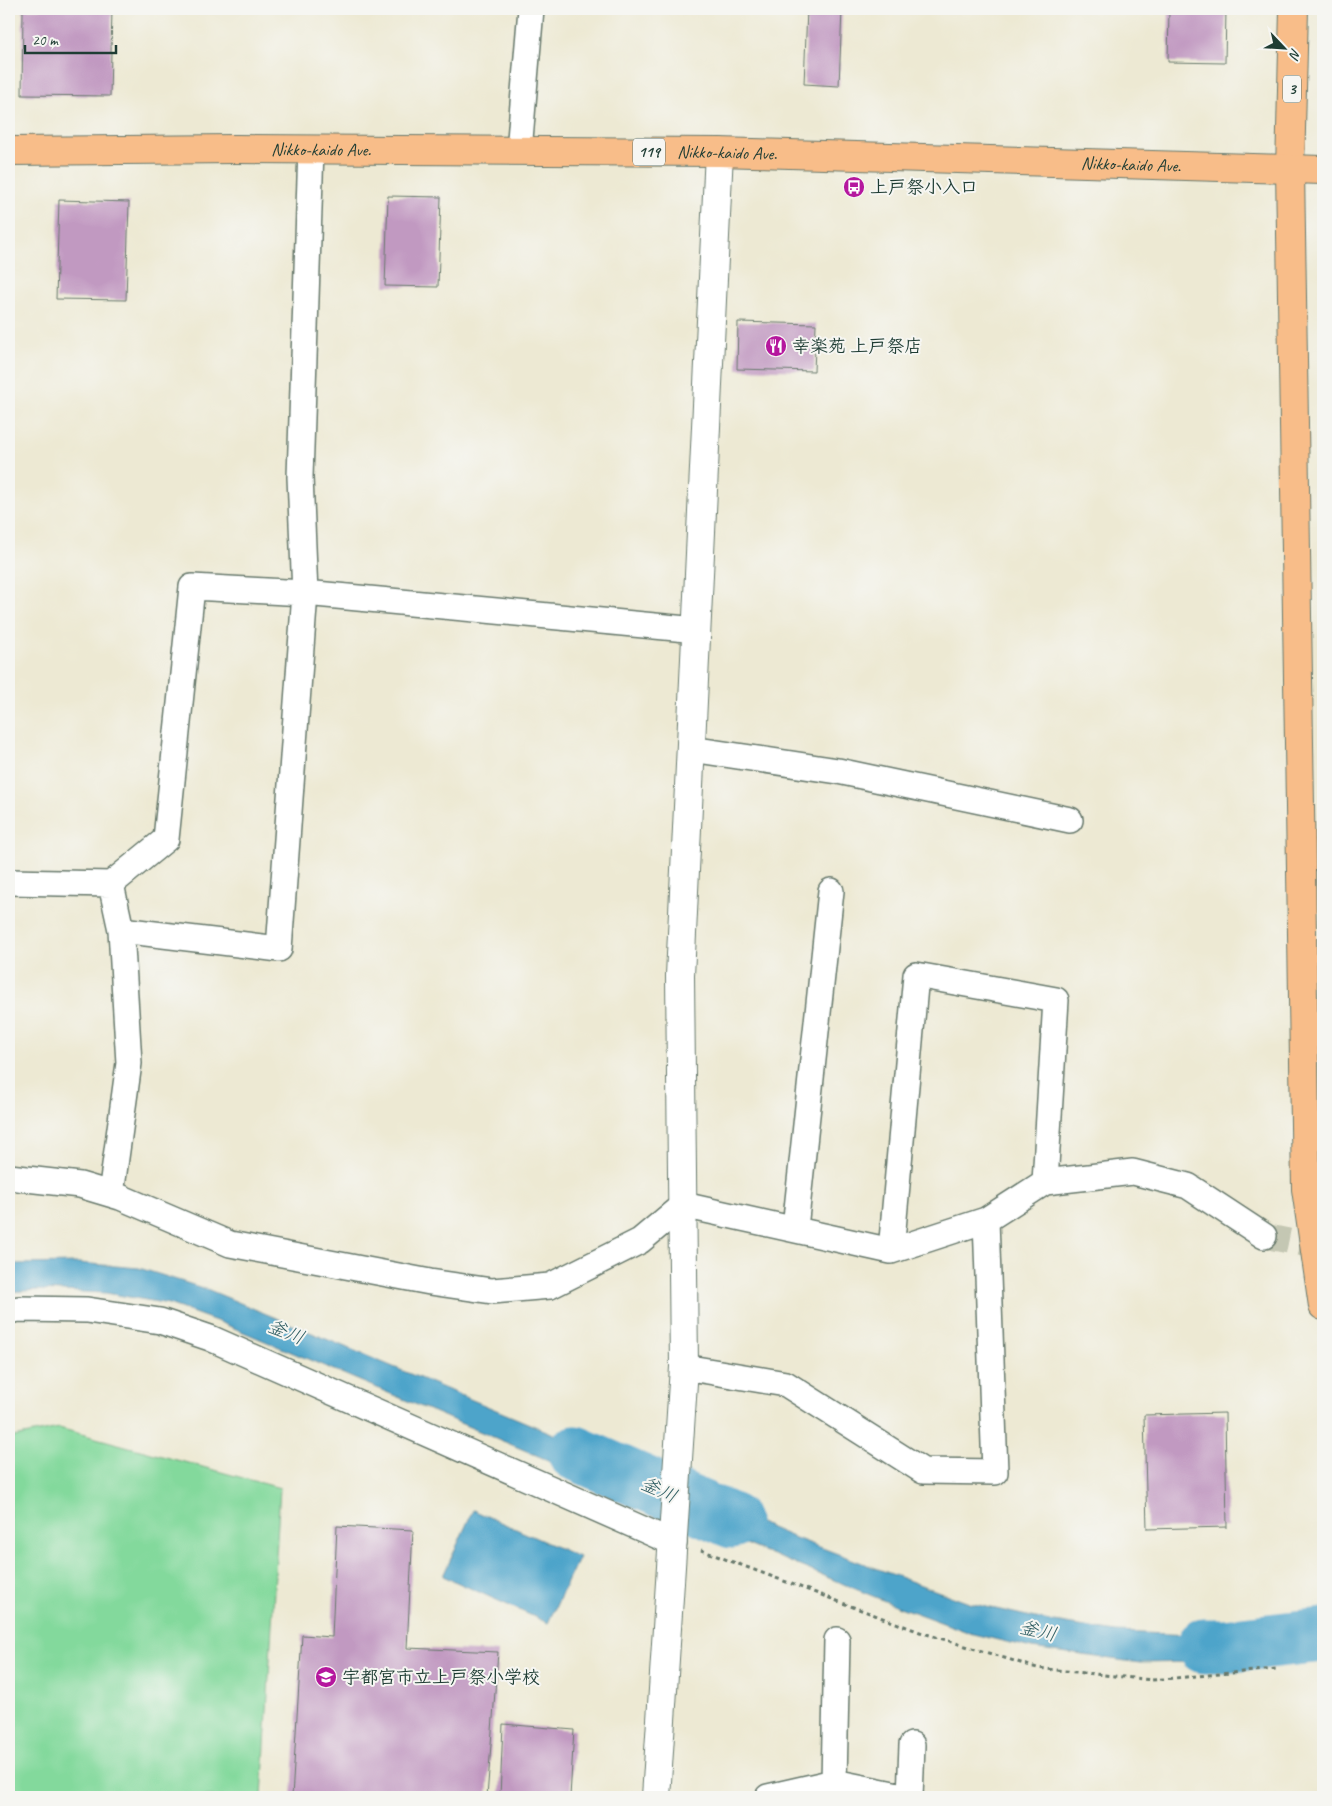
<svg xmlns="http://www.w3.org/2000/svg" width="1332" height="1806" font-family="Caveat,'Klee One',sans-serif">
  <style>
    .green { fill: #83d99c; stroke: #518b68 }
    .water { fill: #4ea4ca; stroke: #36707f }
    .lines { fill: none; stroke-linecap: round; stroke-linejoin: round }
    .river { stroke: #4ea4ca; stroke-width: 55 }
    .building { fill: #c199c1 }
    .minor-tunnel { stroke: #c4c7b3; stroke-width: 25; stroke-dasharray: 25 12; stroke-linecap: butt }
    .minor-casing { stroke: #67796c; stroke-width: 28 }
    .tertiary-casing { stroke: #67796c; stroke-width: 30 }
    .primary-casing { stroke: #67796c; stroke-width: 30 }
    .trunk-casing { stroke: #67796c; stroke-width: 30 }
    .path { stroke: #67796c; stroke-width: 3; stroke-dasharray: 4 4; stroke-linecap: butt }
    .minor { stroke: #fff; stroke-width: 25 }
    .tertiary { stroke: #fff; stroke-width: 28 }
    .primary { stroke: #f8bd89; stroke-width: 28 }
    .trunk { stroke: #f8bd89; stroke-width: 28 }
    .labels { text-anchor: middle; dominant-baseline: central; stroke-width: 4; stroke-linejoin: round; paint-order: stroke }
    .shield { fill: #f6f6f2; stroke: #60746d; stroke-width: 1 }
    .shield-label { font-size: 16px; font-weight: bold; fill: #1f3d34 }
    .street-label { font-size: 18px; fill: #1f3d34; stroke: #f6f6f2 }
    .poi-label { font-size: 18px; font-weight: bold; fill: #1f3d34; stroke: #f6f6f2; text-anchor: start }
    .water-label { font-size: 19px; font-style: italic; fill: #2d5c61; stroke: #f6f6f2 }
  </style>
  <rect width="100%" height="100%" fill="#f6f6f2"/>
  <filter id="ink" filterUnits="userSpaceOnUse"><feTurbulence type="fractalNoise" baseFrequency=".02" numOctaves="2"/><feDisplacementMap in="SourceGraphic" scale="10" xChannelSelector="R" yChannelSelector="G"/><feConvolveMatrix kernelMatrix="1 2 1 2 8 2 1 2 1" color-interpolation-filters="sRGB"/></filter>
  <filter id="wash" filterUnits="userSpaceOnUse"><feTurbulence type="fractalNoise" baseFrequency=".0096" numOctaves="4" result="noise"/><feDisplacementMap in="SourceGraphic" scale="20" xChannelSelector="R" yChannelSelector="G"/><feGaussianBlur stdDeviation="1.12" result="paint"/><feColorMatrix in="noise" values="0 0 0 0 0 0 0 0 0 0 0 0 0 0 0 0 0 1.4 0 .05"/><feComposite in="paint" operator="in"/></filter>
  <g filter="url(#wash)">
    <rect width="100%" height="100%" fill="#ede9d3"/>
    <path class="green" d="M59,1428L280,1488L262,1797H9V1438Z"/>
    <path class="water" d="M79,1263L139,1268L209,1290L647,1473L643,1500L222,1323L169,1304L106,1293L38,1290L9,1292V1264Z
      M692,1494L790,1536L969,1603L1054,1622L1116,1632L1195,1635L1281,1624L1280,1654L1200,1662L1140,1663L1032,1648L973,1634L897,1606L690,1521Z
      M473,1510L579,1557L548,1623L443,1576Z"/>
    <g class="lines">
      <path class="river" d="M575,1453L732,1521
        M1204,1646H1224L1323,1635"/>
    </g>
    <g id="blocks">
      <path class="building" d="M23,9H112L110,96L22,95Z
        M807,9H842L839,86L804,84Z
        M1169,9H1226L1225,63L1168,62Z
        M388,196L441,197L438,287L385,286Z
        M59,200L129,202L126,300L56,299Z
        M738,322L816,324L814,371L737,369Z
        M1225,1413L1227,1527L1147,1529L1144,1415Z
        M337,1526L413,1530L407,1648L498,1652L487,1797H292L302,1635L332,1637Z
        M503,1724L574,1730L570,1797H500Z"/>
    </g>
  </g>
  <g filter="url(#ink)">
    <use href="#blocks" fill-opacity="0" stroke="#67796c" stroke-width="1"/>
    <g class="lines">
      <path class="minor-tunnel" d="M1264,1236L1323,1248"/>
      <g class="minor-casing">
        <path id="minor" d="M519,151L531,9
          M691,749L838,771L1070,820
          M9,882L111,884L121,930L129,1063L111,1194
          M111,884L166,839L192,587L305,593L697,630
          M121,930L279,949L305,593L300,477L311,149
          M9,1177L80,1185L120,1197L230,1244L430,1282L492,1291L550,1286L640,1241L683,1205L891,1251L986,1220L1045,1182L1133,1172L1188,1186L1264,1236
          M795,1228L831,891
          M891,1251L916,975L1056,1000L1045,1182
          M9,1311L19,1309L87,1310L160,1321L210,1338L674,1543
          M684,1367L786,1384L923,1471L995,1472L986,1220
          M834,1782L837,1640
          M768,1797L834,1782L908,1797
          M910,1797L912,1745"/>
      </g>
      <g class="tertiary-casing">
        <path id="tertiary" d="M656,1797L684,1367L680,976L719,152"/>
      </g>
      <g class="primary-casing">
        <path id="primary" d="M1290,169L1294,9"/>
      </g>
      <g class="trunk-casing">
        <g id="trunk">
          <path id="s1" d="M9,151L236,149L719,152L1323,170"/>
          <path d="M1290,169L1306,1189L1323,1306"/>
        </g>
      </g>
      <path class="path" d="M701,1550L920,1632L1037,1668L1152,1680L1276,1669"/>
      <use href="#minor" class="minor"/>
      <use href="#tertiary" class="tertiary"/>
      <use href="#primary" class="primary"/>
      <use href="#trunk" class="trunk"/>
    </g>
  </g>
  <defs>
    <g id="bus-disc" transform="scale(1.125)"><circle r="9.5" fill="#b5179e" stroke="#f6f6f2"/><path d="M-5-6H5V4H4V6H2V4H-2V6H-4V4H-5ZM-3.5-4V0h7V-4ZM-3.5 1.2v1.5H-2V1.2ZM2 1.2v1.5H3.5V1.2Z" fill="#fff"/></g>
    <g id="restaurant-disc" transform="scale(1.125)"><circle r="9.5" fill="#b5179e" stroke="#f6f6f2"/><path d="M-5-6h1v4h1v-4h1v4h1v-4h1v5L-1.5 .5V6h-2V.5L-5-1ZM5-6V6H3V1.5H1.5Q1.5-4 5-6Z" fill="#fff"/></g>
    <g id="school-disc" transform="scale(1.125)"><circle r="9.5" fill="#b5179e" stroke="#f6f6f2"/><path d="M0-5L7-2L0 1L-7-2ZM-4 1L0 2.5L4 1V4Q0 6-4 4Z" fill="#fff"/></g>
  </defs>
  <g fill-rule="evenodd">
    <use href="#bus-disc" x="854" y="187"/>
    <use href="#restaurant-disc" x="776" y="346"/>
    <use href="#school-disc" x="326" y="1677"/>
  </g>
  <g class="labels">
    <g class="shield">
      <rect x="1283" y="75.5" width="18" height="27" rx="4"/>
      <rect x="633" y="138.5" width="32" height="27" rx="4"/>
    </g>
    <g class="shield-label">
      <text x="1292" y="89">3</text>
      <text x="649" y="152">119</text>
    </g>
    <g class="street-label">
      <text stroke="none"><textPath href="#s1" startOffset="312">Nikko-kaido Ave.</textPath></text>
      <text stroke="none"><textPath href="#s1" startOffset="718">Nikko-kaido Ave.</textPath></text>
      <text stroke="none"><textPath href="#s1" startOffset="1122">Nikko-kaido Ave.</textPath></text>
    </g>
    <g class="poi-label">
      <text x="870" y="187">上戸祭小入口</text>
      <text x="792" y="346">幸楽苑 上戸祭店</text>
      <text x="342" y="1677">宇都宮市立上戸祭小学校</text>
    </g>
    <g class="water-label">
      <text transform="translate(286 1332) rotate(22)">釜川</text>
      <text transform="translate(659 1490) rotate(24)">釜川</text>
      <text transform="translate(1038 1631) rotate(13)">釜川</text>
    </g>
  </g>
  <rect width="1332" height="1806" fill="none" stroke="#f6f6f2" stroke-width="30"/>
  <g transform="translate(1284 48) rotate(115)" stroke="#f6f6f2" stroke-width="4" paint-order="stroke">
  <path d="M0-4L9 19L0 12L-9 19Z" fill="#1f3d34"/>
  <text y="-8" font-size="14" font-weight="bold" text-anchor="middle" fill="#1f3d34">N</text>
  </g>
  <path d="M25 45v8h91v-8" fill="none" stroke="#1f3d34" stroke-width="2.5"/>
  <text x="32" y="45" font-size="15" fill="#1f3d34" stroke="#f6f6f2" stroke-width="4" paint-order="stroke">20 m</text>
</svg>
